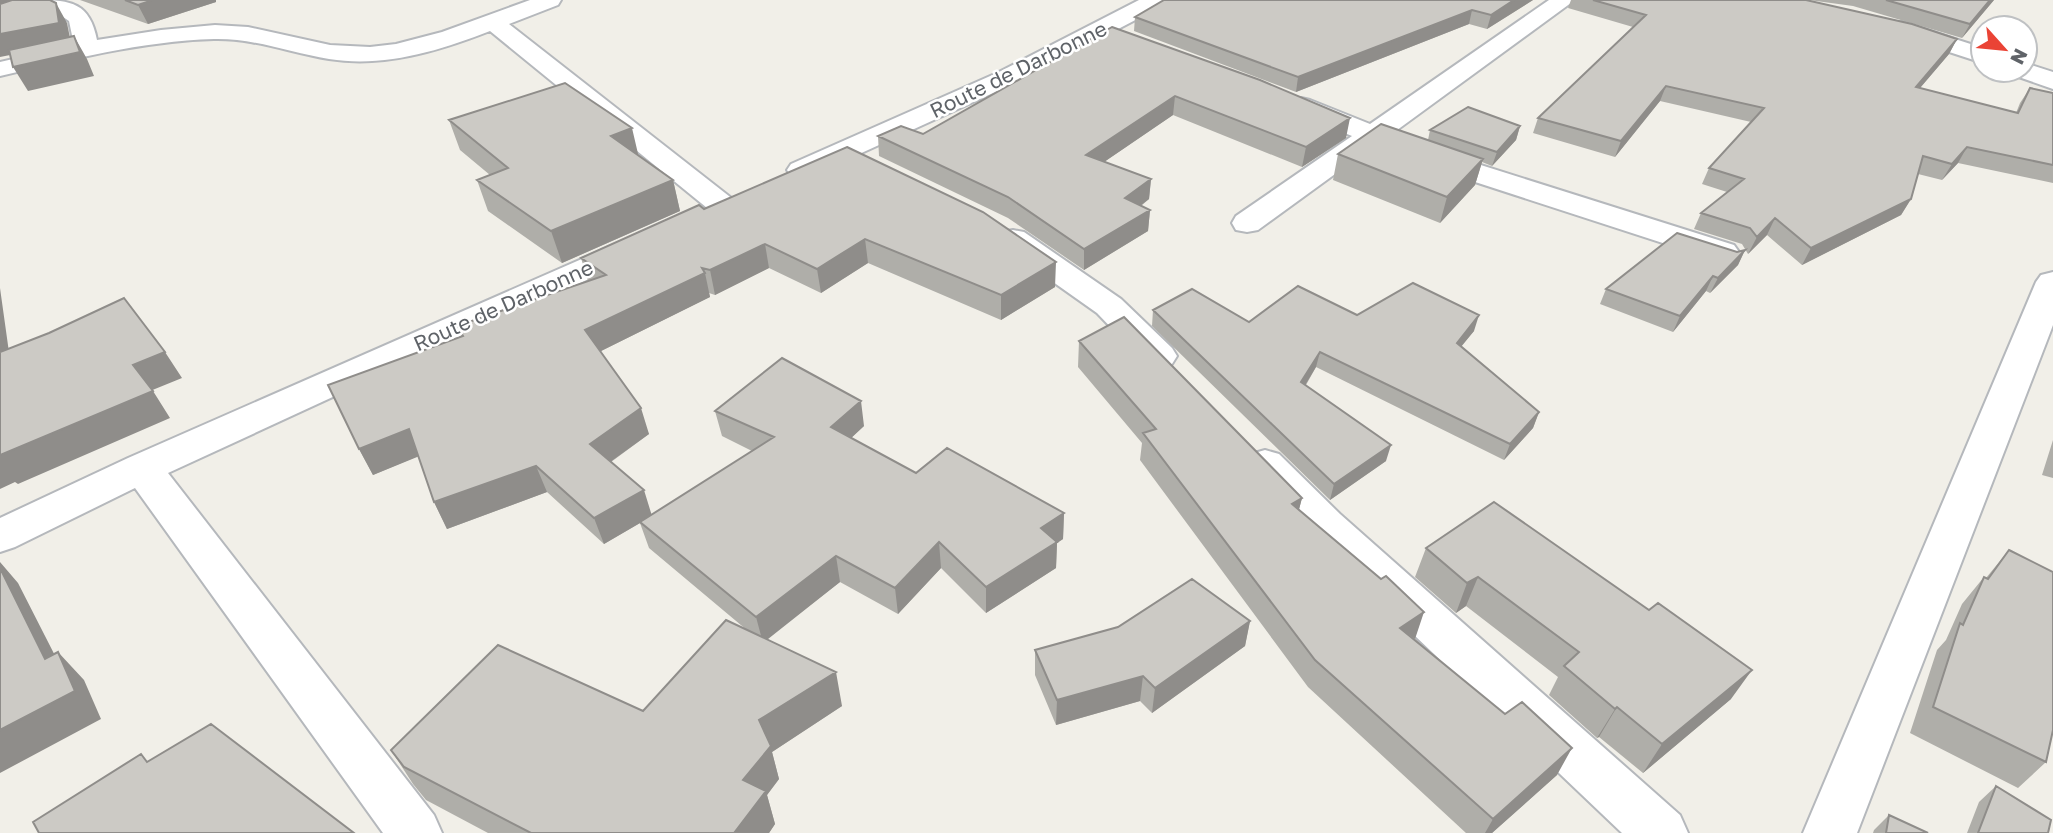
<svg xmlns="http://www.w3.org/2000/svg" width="2053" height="833" font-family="'Golos Text',sans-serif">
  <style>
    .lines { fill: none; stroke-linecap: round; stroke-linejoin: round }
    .minor-casing { stroke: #b5b8bc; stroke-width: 4 }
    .minor { fill: #fff; fill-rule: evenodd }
    .wall { fill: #afaea9 }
    .shaded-wall { fill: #8f8d8a }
    .building { fill: #cccac5; stroke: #8f8d8a; stroke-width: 2 }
    .labels { text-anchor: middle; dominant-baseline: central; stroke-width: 5; stroke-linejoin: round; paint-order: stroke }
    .street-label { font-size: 21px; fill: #5f6368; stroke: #fff }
  </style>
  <rect width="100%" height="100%" fill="#f1efe8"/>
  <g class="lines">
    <g class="minor-casing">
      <path id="minor" d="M38,0C71,0 90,3 97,40L161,30L215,25L248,27L330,45L370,47L396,44L442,32L530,0H561L558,5L509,24L734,200L738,206L734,212L723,215L712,212L490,31C439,51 383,68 329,59C291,53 254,38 214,39C142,41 70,60 0,76V62L74,45L69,21Z
        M1139,0H1167L1164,5L1015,83L811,176L801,179L791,176L787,170L791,164L997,73Z
        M1549,0H1575L1393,133L1449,155L1734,245L1739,252L1734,259L1723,262L1712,259L1429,167L1375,145L1258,230L1247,232L1236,230L1232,223L1236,216L1352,136L1292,112L1288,106L1292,100L1301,98L1310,100L1370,124Z
        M1902,22L1983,48V63L1894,34L1890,29L1894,24Z
        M2025,63L2053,72V89L2013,75L2010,70H2025Z
        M1013,230L1024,232L1121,299L1172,348L1177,356L1172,364L1159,367L1146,364L1097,313L1002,246L997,239L1002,232Z
        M632,237L643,240L648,247L643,254L168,473L434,815L442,833H383L135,488L15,547L0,552V518L128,458Z
        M2053,272V325L1857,833H1803L2036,282L2041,275Z
        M1265,450L1279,454L1340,514L1680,815L1688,833H1622L1310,536L1251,474L1245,464L1251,454Z"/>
    </g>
    <use href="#minor" class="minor"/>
  </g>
  <path class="wall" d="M80,0H216V2L148,24Z
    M1164,0H1533L1487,29L1469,24L1296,92L1134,31L1135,17Z
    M1571,0H1806L1957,39L1949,54L1920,88L2016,113L2020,103L2030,88L2053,93V183L1958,163L1942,180L1918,174L1911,199L1901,215L1802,265L1767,235L1748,254L1742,244L1694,229L1701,213L1727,192L1702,184L1709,168L1751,122L1660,101L1615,157L1533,133L1538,118L1633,27L1568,8Z
    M1809,0H1994L1962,38L1853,6Z
    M1112,27L1346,138L1302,167L1173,115L1104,162L1151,179L1149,199L1141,206L1150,210L1148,231L1084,270L1008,218L879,156L878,136L923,134Z
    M449,120L639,156L673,180L680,211L562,263L488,211L477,180L490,175L460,150Z
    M1520,126L1516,140L1492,166L1482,162L1475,185L1440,223L1333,180L1338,154L1428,140L1430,130Z
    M847,147L1055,287L1001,320L868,263L821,293L769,268L715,295L709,293L710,297L601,351L649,434L611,462L652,515L752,451L722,436L715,411L864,426L851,438L916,473L1064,513L1063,539L1057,543L1056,568L986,613L941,568L898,614L840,582L766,639L842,706L772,752L779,779L767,795L775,824L769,833H488L426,800L413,784L391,750L643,711L748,631L649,548L640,523L604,544L547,492L447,529L434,502L418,456L373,475L359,449L461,337L457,326L588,281L581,258L704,209Z
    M1745,250L1738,265L1710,293L1706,291L1673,332L1600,304L1606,289Z
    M1153,310L1249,322L1357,315L1474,331L1461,346L1539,412L1533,428L1504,460L1316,367L1306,385L1386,461L1330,500L1152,326Z
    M1079,341L1302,498L1299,509L1415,639L1557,775L1492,833H1466L1308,687L1140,460L1142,443L1078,367Z
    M2053,440V478L2042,475Z
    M1426,548L1731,699L1643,773L1599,737L1597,738L1549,695L1558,677L1466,606L1456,613L1415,577Z
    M2009,550L2046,762L2018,788L1910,733L1937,650L1946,640L1962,604L1984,577L1986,578Z
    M1250,621L1245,646L1152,713L1140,701L1056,725L1035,675V650L1118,627Z
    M1996,786L2048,833H1967L1979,802Z
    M1889,815L1928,833H1873L1874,830Z"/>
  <path class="shaded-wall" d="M0,0H21L0,7Z
    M153,0H216V2L148,24L138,5Z
    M1514,0H1533L1487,29L1491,15Z
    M1990,0H1994L1962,38L1970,24Z
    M56,3L67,23L71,43L0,57V34Z
    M1472,10L1469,24L1296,92L1298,77Z
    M74,36L87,59L94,76L28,91L13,67Z
    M1957,39L1949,54L1908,102L1916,87Z
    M1666,86L1660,101L1615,157L1621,141Z
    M1175,96L1173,115L1085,175L1086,155Z
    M1350,118L1346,138L1302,167L1306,147Z
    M1520,126L1516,140L1492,166L1497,152Z
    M632,128L639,158L611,136Z
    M1967,147L1958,163L1942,180L1952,164Z
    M1483,159L1475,185L1440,223L1447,197Z
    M1151,179L1149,199L1123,219L1125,198Z
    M673,180L680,211L562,263L551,231Z
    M1911,199L1901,215L1802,265L1811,248Z
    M1150,210L1148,231L1084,270V249Z
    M1775,218L1767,235L1748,254L1757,237Z
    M865,239L868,263L821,293L817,269Z
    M765,244L769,268L715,295L710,270Z
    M1745,250L1738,265L1710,293L1718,278Z
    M1056,262L1055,287L1001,320V295Z
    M705,273L710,297L593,355L585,330Z
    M1713,276L1706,291L1673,332L1680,316Z
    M0,288L13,381L0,364Z
    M1479,315L1474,331L1452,358L1457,343Z
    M165,352L182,378L150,391L133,365Z
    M1320,352L1316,367L1298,397L1301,382Z
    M153,391L170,418L18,484L15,482L0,489V455Z
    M861,401L864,426L835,453L831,427Z
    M641,408L649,434L599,470L590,444Z
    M1539,412L1533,428L1504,460L1510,444Z
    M409,429L422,455L373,475L359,449Z
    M1391,445L1386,461L1330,500L1334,484Z
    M536,466L547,492L447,529L434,502Z
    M644,490L652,516L604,544L594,518Z
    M1302,498L1295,525L1292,504Z
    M1064,513L1063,539L1057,543L1056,568L986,613V587L1041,528Z
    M939,542L941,568L898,614L895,588Z
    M836,556L840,582L763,643L756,617Z
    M0,562L18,583L71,687L45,659L0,568Z
    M1478,577L1466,606L1456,613L1467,583Z
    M1424,612L1415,639L1400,628Z
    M1250,621L1245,646L1152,713L1155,688Z
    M58,652L84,680L101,719L0,773V730Z
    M1752,670L1731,699L1643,773L1662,744Z
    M836,672L842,706L772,752L779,779L767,795L775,824L769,833H734L743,780L759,720Z
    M1143,676L1140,701L1056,725L1057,700Z
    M1617,707L1599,737L1597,738L1615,709Z
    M1572,748L1557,775L1492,833H1485L1493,819Z"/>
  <path class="building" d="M12,0H50L56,3L59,23L0,34V4Z
    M125,0H153L138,5Z
    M1164,0H1514L1491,15L1472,10L1298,77L1135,17Z
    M1593,0H1806L1912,24L1957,39L1916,87L2018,113L2030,88L2053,93V165L1967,147L1952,164L1923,156L1911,199L1811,248L1775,218L1757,237L1750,228L1701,213L1744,179L1709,168L1764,108L1666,86L1621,141L1538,118L1646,15Z
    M1886,0H1990L1970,24Z
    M1112,27L1260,80L1350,118L1306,147L1175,96L1086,155L1151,179L1125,198L1150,210L1084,249L1008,197L878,136L901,126L923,134Z
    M74,36L80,52L13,67L9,50Z
    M565,83L632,128L611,136L673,180L551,231L477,180L508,168L449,120Z
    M1468,107L1520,126L1497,152L1430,130Z
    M1381,124L1483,159L1447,197L1338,154Z
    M847,147L983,212L1056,262L1001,295L865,239L817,269L765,244L710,270L702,268L705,273L585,330L641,408L590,444L644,490L594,518L536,466L434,502L409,429L359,449L328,385L463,336L457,326L606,275L581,258L699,205L704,209Z
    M1677,233L1737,252L1745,250L1718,278L1713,276L1680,316L1606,289Z
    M1413,283L1479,315L1457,343L1539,412L1510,444L1320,352L1301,382L1391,445L1334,484L1153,310L1192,289L1249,322L1298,286L1357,315Z
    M124,298L165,352L133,365L153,391L0,455V352L49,333Z
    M1124,317L1302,498L1292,504L1381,579L1386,576L1424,612L1400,628L1505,714L1522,702L1572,748L1493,819L1315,660L1143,433L1156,429L1079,341Z
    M782,358L861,401L831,427L916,473L947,448L1064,513L1041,528L1057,542L986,587L939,542L895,588L836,556L756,617L640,522L774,437L715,411Z
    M1494,502L1649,610L1658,603L1752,670L1662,744L1617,707L1615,709L1564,666L1579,652L1478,577L1467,583L1426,548Z
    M2009,550L2053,572V730L2046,762L1933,707L1960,623L1963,625L1984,577L1988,579Z
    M0,568L45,659L58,652L75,691L0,730Z
    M1192,579L1250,621L1155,688L1143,676L1057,700L1035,650L1118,627Z
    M726,620L836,672L759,720L771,746L743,780L766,791L734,833H531L404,767L391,750L498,645L643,711Z
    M211,724L354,833H39L33,822L141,754L147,762Z
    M1996,786L2051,820L2048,833H1978Z
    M1889,815L1928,833H1886Z"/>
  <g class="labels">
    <g class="street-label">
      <text transform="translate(1018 69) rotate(-26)">Route de Darbonne</text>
      <text transform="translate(503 305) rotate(-24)">Route de Darbonne</text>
    </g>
  </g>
  <g transform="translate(2004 49) rotate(117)"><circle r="33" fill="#ffffff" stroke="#bfc1c3" stroke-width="2"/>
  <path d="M0-5L12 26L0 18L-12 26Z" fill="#ea4335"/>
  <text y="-10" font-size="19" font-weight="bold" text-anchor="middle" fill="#5f6368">N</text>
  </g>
</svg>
